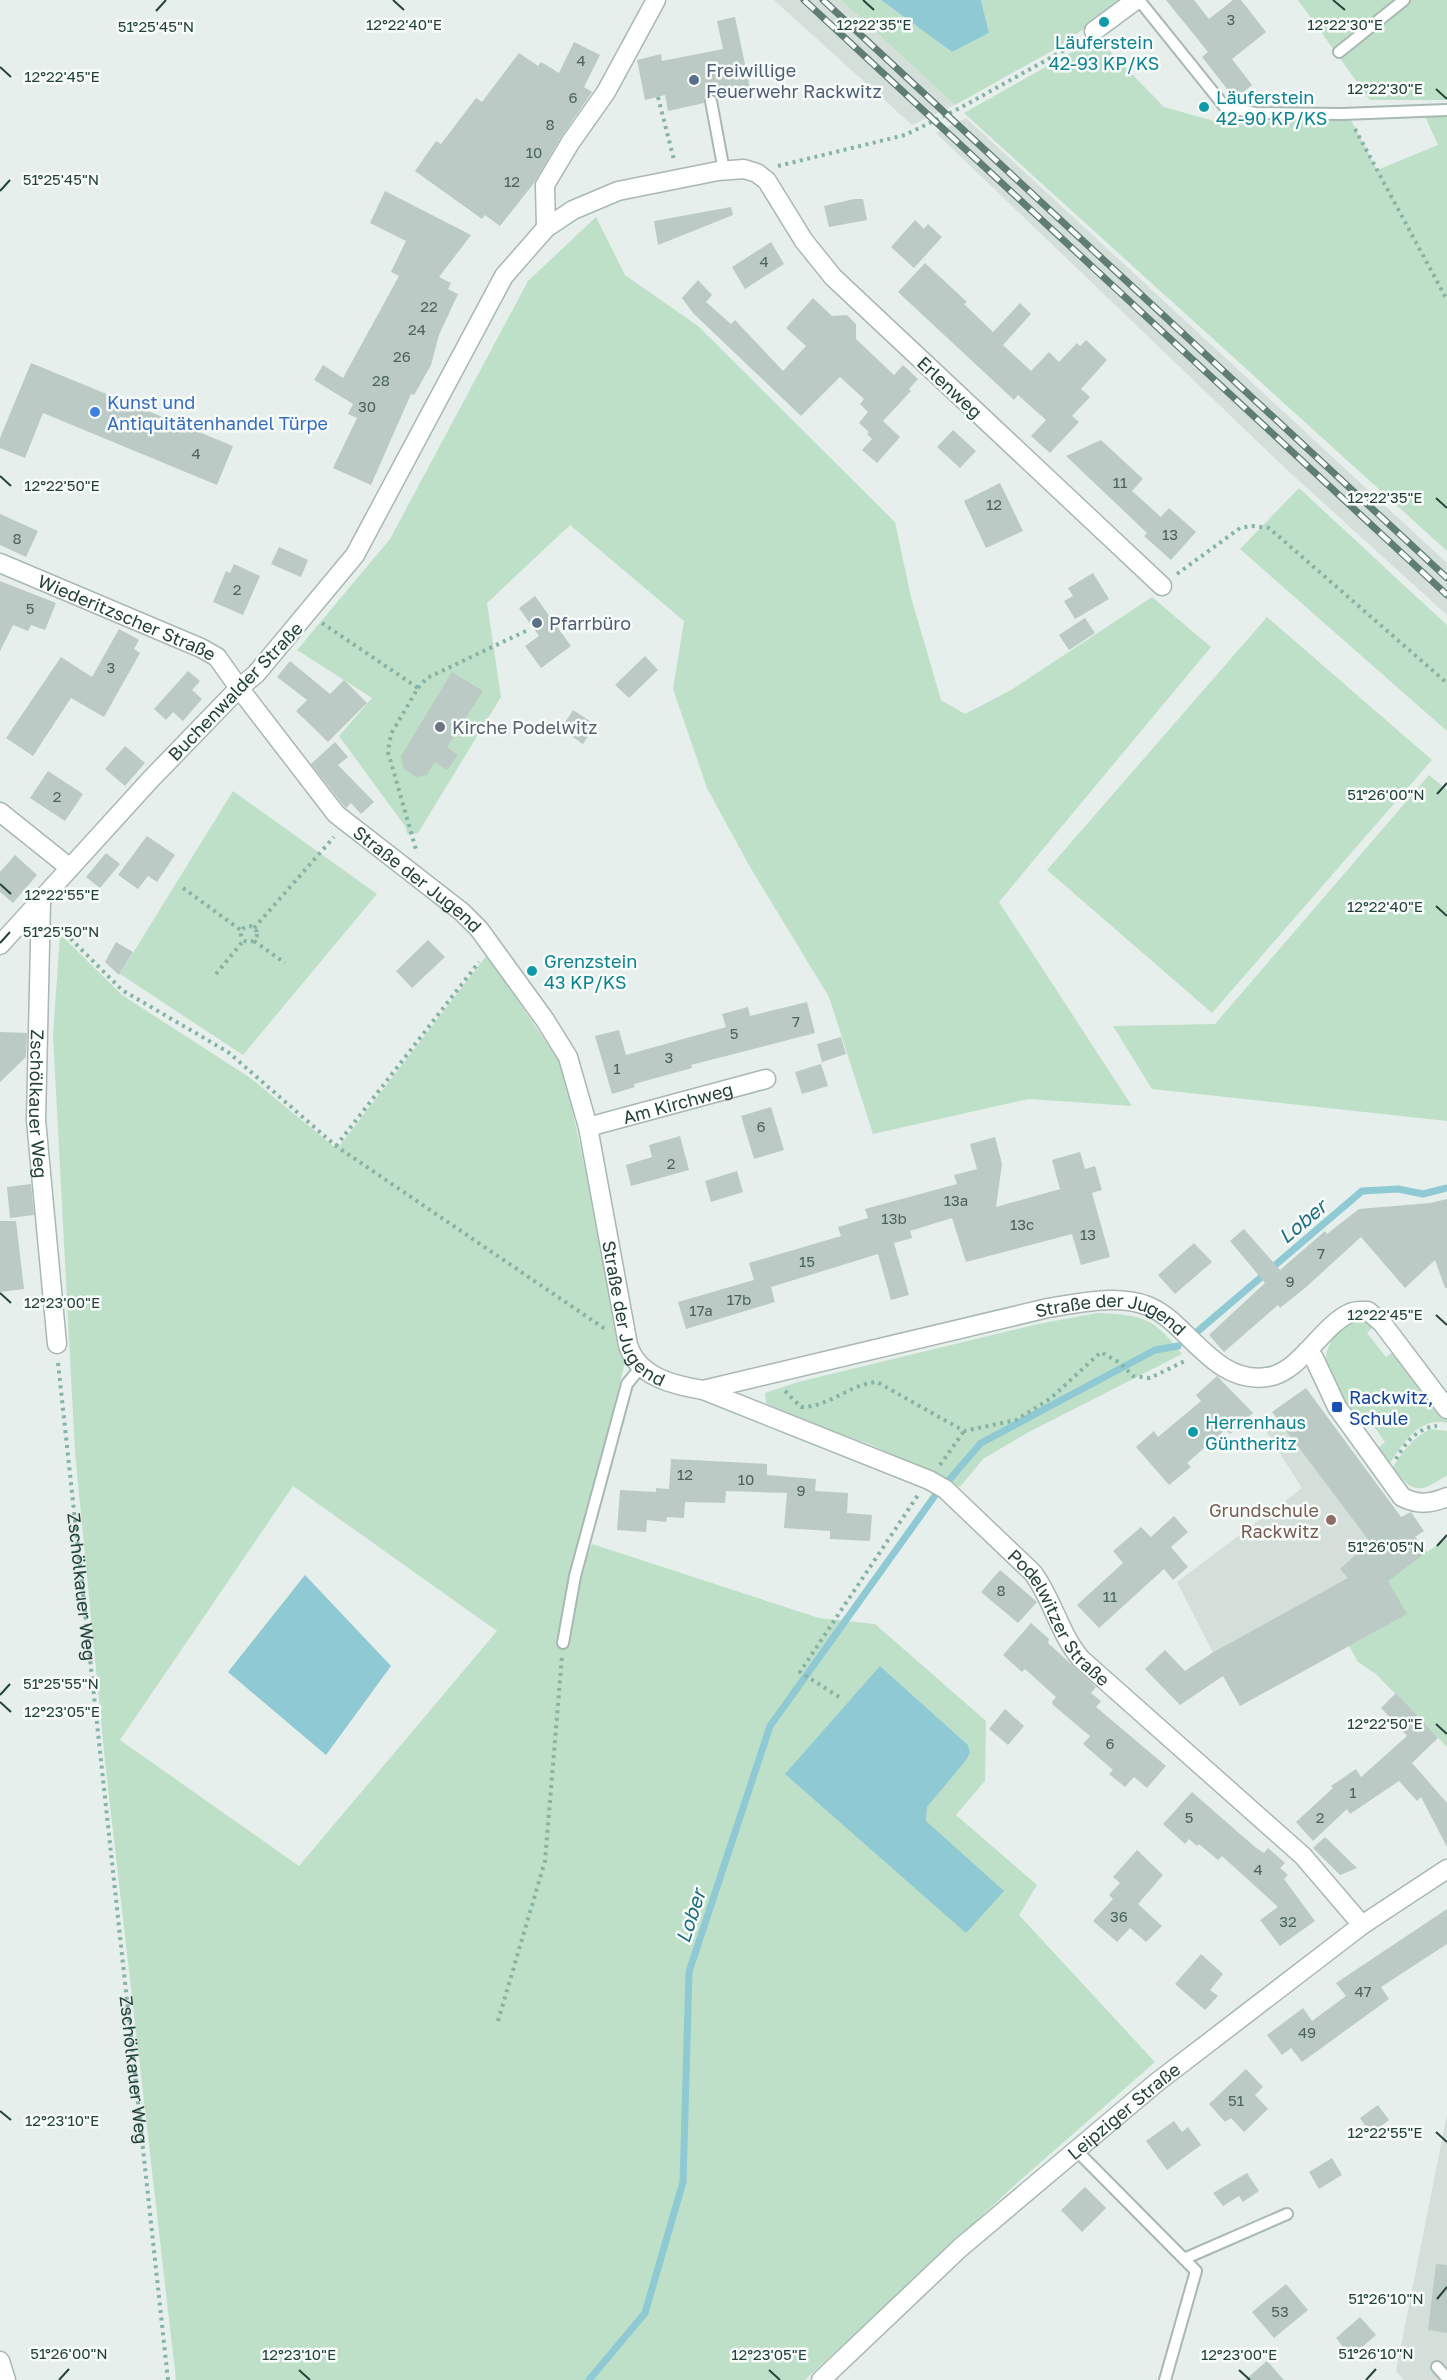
<svg xmlns="http://www.w3.org/2000/svg" width="1447" height="2380" font-family="'Golos Text',sans-serif">
  <style>
    .built { fill: #d4dfda }
    .green { fill: #bfe0c8; fill-rule: evenodd }
    .water { fill: #8ec9d4 }
    .lines { fill: none; stroke-linecap: round; stroke-linejoin: round }
    .stream { stroke: #8ec9d4; stroke-width: 7 }
    .building { fill: #bbcac4 }
    .service-casing { stroke: #a8b8b2; stroke-width: 14 }
    .minor-casing { stroke: #a8b8b2; stroke-width: 21 }
    .tertiary-casing { stroke: #a8b8b2; stroke-width: 21 }
    .path { stroke: #86b3a5; stroke-width: 4; stroke-dasharray: 3 4.5; stroke-linecap: butt }
    .service { stroke: #fff; stroke-width: 10 }
    .minor { stroke: #fff; stroke-width: 18 }
    .tertiary { stroke: #fff; stroke-width: 18 }
    .rail-casing { stroke: #5f7d75; stroke-width: 7 }
    .rail { stroke: #f7fbf9; stroke-width: 4.5; stroke-dasharray: 14; stroke-linecap: butt }
    .ticks { fill: none; stroke: #24423a; stroke-width: 2 }
    .culture-dot { fill: #0f9aa8; stroke: #f7fbf9; stroke-width: 2 }
    .service-dot { fill: #5c6f8a; stroke: #f7fbf9; stroke-width: 2 }
    .shop-dot { fill: #3f7fe0; stroke: #f7fbf9; stroke-width: 2 }
    .worship-dot { fill: #6b7280; stroke: #f7fbf9; stroke-width: 2 }
    .transit-dot { fill: #1a4fb4; stroke: #f7fbf9; stroke-width: 2 }
    .education-dot { fill: #8d6e63; stroke: #f7fbf9; stroke-width: 2 }
    .labels { text-anchor: middle; dominant-baseline: central; stroke-width: 5; stroke-linejoin: round; paint-order: stroke }
    .number-label { font-size: 15px; fill: #4a645c }
    .culture-label { font-size: 18px; fill: #0d838f; stroke: #f7fbf9; text-anchor: start }
    .service-label { font-size: 18px; fill: #4e5e75; stroke: #f7fbf9; text-anchor: start }
    .street-label { font-size: 18px; fill: #24423a; stroke: #f7fbf9 }
    .shop-label { font-size: 18px; fill: #366cbe; stroke: #f7fbf9; text-anchor: start }
    .worship-label { font-size: 18px; fill: #5b616d; stroke: #f7fbf9; text-anchor: start }
    .transit-label { font-size: 18px; fill: #164399; stroke: #f7fbf9; text-anchor: start }
    .education-label { font-size: 18px; fill: #785e54; stroke: #f7fbf9; text-anchor: end }
    .water-label { font-size: 20px; font-style: italic; fill: #1c6f80; stroke: #f7fbf9 }
    .ticks-label { font-size: 15px; text-anchor: middle; fill: #24423a; stroke: #f7fbf9; stroke-width: 5; stroke-linejoin: round; paint-order: stroke }
  </style>
  <rect width="100%" height="100%" fill="#e6efeb"/>
  <path class="built" d="M774,0H841L955,105L912,125Z
    M966,118L1447,563V615L1286,469L936,133Z
    M1311,1396L1427,1552L1407,1614L1240,1706L1177,1582L1302,1488L1265,1430Z
    M1447,2114V2380H1404L1396,2371Z"/>
  <path class="green" d="M841,0H881L952,52L989,33L981,0H1124L1057,48L955,105Z
    M1298,0H1447V100H1370Z
    M1097,38L1164,107L1221,123L1350,118L1377,170L1438,145L1424,114H1447V551L964,113Z
    M596,217L625,275L698,326L895,522L911,597L941,700L965,714L1011,690L1152,597L1211,647L999,902L1132,1106L1028,1099L873,1134L829,997L750,867L707,788L673,689L684,621L570,525L487,603L501,697L418,833L408,835L405,826L339,736L372,698L297,650L390,539L528,281Z
    M1299,488L1447,625V731L1240,549Z
    M1267,617L1432,760L1212,1013L1047,870Z
    M1429,775L1447,790V1121L1152,1089L1113,1026L1215,1024Z
    M233,791L377,894L243,1055L120,974Z
    M60,934L122,995L249,1077L337,1149L487,955L563,1067L626,1358L561,1626L592,1544L819,1618L875,1624L986,1721L985,1781L956,1815L1037,1885L1019,1915L1155,2062L1016,2184L805,2380H176L105,1762L75,1452L53,1035ZM293,1486L497,1631L299,1866L120,1740ZM880,1666L968,1745L970,1752L927,1807L926,1820Z
    M1097,1313C1143,1315 1153,1317 1182,1354L1027,1433L983,1459L960,1487L872,1445L789,1416L766,1403L765,1393L798,1382L1038,1324Z
    M1356,1320L1364,1321L1373,1327L1367,1333L1386,1357L1394,1351L1447,1417V1423C1420,1416 1402,1444 1390,1463L1378,1448L1385,1442L1371,1422L1362,1427C1335,1388 1300,1352 1356,1320Z
    M1431,1429L1447,1431V1475C1420,1493 1413,1495 1393,1467C1404,1450 1413,1437 1431,1429Z
    M1447,1538V1747L1376,1674L1358,1662L1349,1646L1406,1614L1382,1570L1427,1552Z"/>
  <path class="water" d="M881,0H981L989,33L952,52Z
    M305,1575L391,1666L326,1755L228,1672Z
    M880,1666L968,1745L970,1752L967,1759L927,1807L926,1821L1004,1891L966,1933L785,1774Z"/>
  <g class="lines">
    <path class="stream" d="M1198,1331L1362,1191L1398,1189L1423,1194L1447,1188
      M949,1480L981,1443L1155,1350L1178,1346
      M589,2380L645,2313L683,2182L689,1972L770,1726L934,1497"/>
  </g>
  <path class="building" d="M1166,0H1194L1209,19L1233,0H1241L1266,32L1232,59L1252,85L1235,99L1202,57L1208,52Z
    M735,17L751,93L718,100L714,94H709L704,98V103L668,111L665,95L645,100L637,60L661,54L662,61L723,49L717,21Z
    M574,42L600,55L584,87L592,92L561,137L534,183L500,226L485,215L482,219L415,171L436,141L441,144L476,98L482,102L519,53L538,66L541,62L559,73Z
    M385,191L471,235L439,277L451,283L448,289L458,294L439,335L431,365L414,395L411,394L371,485L333,468L357,418L348,414L353,404L314,380L323,365L343,378L399,276L391,272L406,241L370,223Z
    M854,199H863L867,220L829,227L824,206Z
    M731,207L733,215L658,245L654,221Z
    M915,220L924,229L928,224L942,237L914,268L891,247Z
    M771,242L784,264L745,289L732,267Z
    M925,263L967,302L964,304L993,332L1020,303L1031,314L1003,345L1031,371L1049,352L1059,362L1077,343L1080,346L1086,340L1107,360L1081,389L1090,397L1072,416L1079,422L1050,453L1031,436L1046,420L1018,395L1014,400L898,292Z
    M698,280L712,295L706,302L731,324L735,320L783,371L806,346L786,328L813,298L832,316L847,315L856,324V339L894,375L903,365L918,379L909,389L911,391L883,421L900,437L877,463L862,450L872,439L867,434L869,432L859,423L868,412L860,404L864,399L840,377L801,416L693,313L682,298Z
    M31,363L233,446L217,485L43,413L25,458L0,448V438Z
    M953,430L976,451L960,468L937,447Z
    M1101,440L1143,479L1132,491L1161,517L1169,508L1196,532L1171,560L1144,536L1147,533L1066,456Z
    M1000,483L1023,531L986,548L964,501Z
    M0,514L38,531L26,557L0,545Z
    M279,547L308,560L301,577L271,564Z
    M234,564L260,576L243,615L213,602L226,571L230,573Z
    M1093,573L1109,599L1075,619L1064,601L1073,596L1068,588Z
    M0,581L56,603L45,630L31,625L28,631L13,625L0,651Z
    M535,596L571,646L541,668L525,646L539,636L519,608Z
    M1085,618L1095,633L1069,650L1059,635Z
    M119,629L139,640L134,649L140,653L104,717L71,698L33,756L6,738L61,657L92,677Z
    M645,656L658,670L629,698L615,685Z
    M290,661L330,694L344,680L367,703L328,742L296,711L307,700L277,677Z
    M188,671L200,681L192,690L202,699L183,721L173,712L166,720L154,709Z
    M452,672L483,691L447,747L458,755L447,770L435,762L427,775L416,777L403,768L401,756Z
    M573,710L596,725L583,744L561,729Z
    M335,742L348,757L338,765L374,802L361,814L351,803L346,808L344,806L311,764Z
    M125,746L145,763L125,786L105,769Z
    M48,771L83,794L65,821L30,798Z
    M147,836L175,855L157,882L148,876L138,889L118,875Z
    M106,853L120,864L100,888L86,877Z
    M15,855L37,875L13,903L0,892V872Z
    M428,940L445,957L412,988L396,971Z
    M116,942L133,952L119,975L105,962Z
    M807,1002L815,1033L691,1065L692,1068L634,1084L635,1087L612,1094L595,1036L619,1030L626,1055L726,1027L722,1014L748,1007L750,1016Z
    M0,1032L27,1033L26,1057L0,1082Z
    M841,1037L846,1054L822,1062L817,1044Z
    M821,1064L828,1086L802,1094L795,1072Z
    M771,1107L784,1150L754,1159L741,1116Z
    M680,1136L689,1170L631,1186L626,1165L652,1157L649,1145Z
    M995,1137L1002,1164L996,1207L1060,1189L1052,1160L1080,1152L1085,1169L1095,1166L1102,1190L1092,1193L1110,1257L1081,1265L1072,1234L966,1262L952,1218L910,1231L912,1238L894,1243L909,1295L891,1300L878,1254L771,1287L775,1302L686,1329L678,1302L754,1280L749,1263L841,1236L838,1227L868,1218L865,1209L957,1184L954,1175L977,1169L970,1144Z
    M737,1171L743,1192L711,1202L705,1181Z
    M31,1184L34,1215L10,1218L7,1187Z
    M1447,1199V1288H1445L1435,1260L1405,1288L1361,1237L1305,1288L1280,1308L1278,1305L1224,1352L1209,1335L1265,1283L1230,1241L1244,1229L1280,1270L1325,1231L1327,1234L1359,1209L1430,1203Z
    M0,1221H16L24,1289L0,1292Z
    M1194,1243L1212,1262L1175,1294L1158,1275Z
    M1217,1376L1253,1413L1230,1434L1226,1429L1187,1463L1191,1467L1169,1485L1136,1447L1154,1431L1158,1437L1201,1401L1196,1395Z
    M1306,1388L1401,1517L1411,1512L1424,1531L1415,1537L1427,1552L1388,1581L1407,1614L1240,1706L1223,1676L1180,1705L1145,1669L1165,1650L1185,1671L1212,1653L1348,1578L1340,1569L1370,1542L1272,1412Z
    M671,1459L767,1464V1475L816,1479L815,1491L848,1493L847,1513L872,1515L870,1541L830,1539V1531L784,1528L787,1493L726,1491L725,1503L685,1502L684,1518L667,1517L666,1522L647,1520L646,1532L617,1530L620,1490L656,1492V1488L669,1489Z
    M1174,1516L1188,1532L1171,1547L1188,1567L1173,1580L1164,1569L1099,1628L1077,1605L1123,1563L1113,1551L1141,1527L1151,1537Z
    M1000,1570L1037,1602L1018,1623L981,1592Z
    M1031,1623L1049,1639L1048,1643L1096,1687L1091,1693L1101,1701L1096,1707L1166,1766L1147,1788L1134,1777L1125,1787L1109,1774L1113,1770L1083,1744L1090,1736L1053,1705L1052,1702L1056,1697L1025,1669L1022,1672L1003,1655Z
    M1396,1693L1438,1738L1412,1763L1447,1803V1847L1421,1797L1417,1801L1399,1781L1350,1814L1347,1809L1313,1841L1296,1822L1333,1788L1331,1786L1356,1769L1361,1777L1407,1736L1381,1708Z
    M1005,1709L1024,1726L1008,1745L989,1729Z
    M1192,1792L1255,1847L1264,1853L1268,1848L1285,1863L1280,1868L1288,1875L1284,1879L1315,1921L1280,1946L1260,1920L1278,1907L1222,1856L1218,1860L1199,1844L1197,1846L1189,1839L1185,1844L1163,1824Z
    M1325,1837L1357,1868L1340,1875L1313,1848Z
    M1137,1850L1163,1875L1138,1904L1162,1926L1146,1942L1130,1928L1117,1942L1093,1921L1113,1899L1109,1895L1120,1883L1113,1877Z
    M1447,1909V1944L1381,1987L1389,1999L1302,2062L1291,2048L1282,2055L1267,2035L1303,2008L1312,2021L1346,1996L1336,1983Z
    M1201,1954L1223,1974L1210,1990L1218,1996L1205,2010L1175,1984Z
    M1246,2069L1263,2087L1255,2095L1268,2109L1244,2132L1231,2118L1225,2122L1209,2104Z
    M1378,2105L1389,2120L1371,2134L1360,2118Z
    M1174,2121L1182,2132L1188,2127L1201,2145L1167,2170L1146,2141Z
    M1332,2158L1342,2175L1319,2189L1309,2172Z
    M1247,2173L1259,2191L1243,2202L1239,2196L1223,2206L1213,2193Z
    M1085,2187L1106,2208L1082,2232L1061,2210Z
    M1436,2264L1447,2265V2333L1428,2330Z
    M1286,2284L1308,2310L1274,2338L1252,2312Z
    M1360,2317L1376,2335L1351,2357L1336,2338Z
    M1267,2361L1284,2380H1245Z"/>
  <g class="lines">
    <g class="service-casing">
      <path id="service" d="M1139,0L1225,107L1255,113L1342,114L1447,110
        M1339,52L1404,0
        M711,101L724,171
        M563,1643L575,1576L627,1384L640,1368
        M1075,2149L1196,2271L1165,2380
        M1186,2258L1287,2214
        M1437,2367L1447,2378"/>
    </g>
    <g class="minor-casing">
      <g id="minor">
        <path d="M1094,31L1136,0"/>
        <path d="M546,228L545,185L570,143L606,92L656,0"/>
        <path id="s2" d="M1162,586L833,277L804,241L767,181L757,173L744,169L718,171L618,191L573,210L546,228L504,276L355,555L256,674L239,688L336,814L462,912L479,929L545,1020L568,1057L588,1127L628,1345C638,1377 673,1385 703,1390L1048,1308C1079,1303 1118,1294 1148,1306C1187,1321 1213,1385 1267,1377C1300,1373 1321,1326 1350,1313C1355,1310 1362,1311 1368,1311L1382,1323L1447,1409"/>
        <path d="M0,812L70,868"/>
        <path id="s3" d="M41,900L36,1120L57,1344"/>
        <path id="s4" d="M588,1127L766,1079"/>
        <path d="M1307,1351L1314,1358L1337,1407L1402,1497C1418,1505 1430,1504 1447,1497"/>
        <path id="s5" d="M703,1390L929,1480L945,1489L1033,1573C1053,1600 1059,1633 1081,1659L1303,1856L1362,1925"/>
      </g>
    </g>
    <g class="tertiary-casing">
      <g id="tertiary">
        <path id="s6" d="M0,563L201,648L217,657L239,688L150,780L0,945"/>
        <path d="M0,2361L6,2380"/>
        <path id="s7" d="M821,2380L960,2248L1156,2083L1362,1925L1447,1869"/>
      </g>
    </g>
    <g class="path">
      <path d="M658,97L674,160"/>
      <path d="M1355,129L1447,300"/>
      <path d="M778,166L905,135L960,108L1079,42"/>
      <path d="M1177,574L1240,528L1252,526L1269,528L1447,683"/>
      <path d="M322,623L418,688L391,734L388,752L417,853"/>
      <path d="M418,688L427,678L528,630"/>
      <path d="M183,888L242,931"/>
      <circle cx="249" cy="934" r="8"/>
      <path d="M60,928L122,990L228,1052L336,1146L605,1329"/>
      <path d="M254,928L334,837"/>
      <path d="M254,941L285,963"/>
      <path d="M216,974L244,940"/>
      <path d="M336,1146L479,962"/>
      <path id="s1" d="M58,1363L168,2380"/>
      <path d="M785,1391L801,1407C829,1407 850,1384 877,1382L964,1431L1016,1420L1051,1398L1101,1352L1120,1363L1133,1376L1150,1378L1185,1361"/>
      <path d="M1396,1459C1405,1443 1418,1427 1437,1426"/>
      <path d="M940,1465L964,1431"/>
      <path d="M839,1697L800,1672L918,1495"/>
      <path d="M498,2021L545,1861L562,1656"/>
    </g>
    <use href="#service" class="service"/>
    <use href="#minor" class="minor"/>
    <use href="#tertiary" class="tertiary"/>
    <g class="rail-casing">
      <path id="rail" d="M804,0L1447,595
        M823,0L1447,578"/>
    </g>
    <use href="#rail" class="rail"/>
  </g>
  <path class="ticks" d="M393,0L404,10M863,0L874,10M1333,0L1345,10M156,11L166,0M0,67L11,77M1436,89L1447,99M0,191L10,180M0,476L11,486M1436,498L1447,508M1437,794L1447,783M0,884L11,894M1436,906L1447,916M0,943L10,932M0,1293L11,1303M1436,1315L1447,1325M1437,1546L1447,1535M0,1695L10,1684M0,1702L11,1712M1436,1724L1447,1734M0,2111L11,2120M1436,2132L1447,2142M1437,2299L1447,2287M299,2370L310,2380M769,2370L780,2380M1239,2370L1250,2380M59,2380L69,2369M1366,2380L1376,2369"/>
  <g class="culture-dot">
    <circle cx="1104" cy="22" r="6"/>
    <circle cx="1204" cy="107" r="6"/>
    <circle cx="532" cy="971" r="6"/>
    <circle cx="1193" cy="1432" r="6"/>
  </g>
  <g class="service-dot">
    <circle cx="694" cy="80" r="6"/>
    <circle cx="537" cy="623" r="6"/>
  </g>
  <circle class="shop-dot" cx="95" cy="412" r="6"/>
  <circle class="worship-dot" cx="440" cy="727" r="6"/>
  <rect class="transit-dot" x="1331" y="1401" width="12" height="12" rx="3"/>
  <circle class="education-dot" cx="1331" cy="1520" r="6"/>
  <g class="labels">
    <g class="number-label">
      <text x="1231" y="19">3</text>
      <text x="581" y="60">4</text>
      <text x="573" y="97">6</text>
      <text x="550" y="124">8</text>
      <text x="534" y="152">10</text>
      <text x="512" y="181">12</text>
      <text x="764" y="261">4</text>
      <text x="429" y="306">22</text>
      <text x="417" y="329">24</text>
      <text x="402" y="356">26</text>
      <text x="381" y="380">28</text>
      <text x="367" y="406">30</text>
      <text x="196" y="453">4</text>
      <text x="1120" y="482">11</text>
      <text x="994" y="504">12</text>
      <text x="1170" y="534">13</text>
      <text x="17" y="538">8</text>
      <text x="237" y="589">2</text>
      <text x="30" y="608">5</text>
      <text x="111" y="667">3</text>
      <text x="57" y="796">2</text>
      <text x="796" y="1021">7</text>
      <text x="734" y="1033">5</text>
      <text x="669" y="1057">3</text>
      <text x="617" y="1068">1</text>
      <text x="761" y="1126">6</text>
      <text x="671" y="1163">2</text>
      <text x="956" y="1200">13a</text>
      <text x="894" y="1218">13b</text>
      <text x="1022" y="1224">13c</text>
      <text x="1088" y="1234">13</text>
      <text x="1321" y="1253">7</text>
      <text x="807" y="1261">15</text>
      <text x="1290" y="1281">9</text>
      <text x="739" y="1299">17b</text>
      <text x="701" y="1310">17a</text>
      <text x="685" y="1474">12</text>
      <text x="746" y="1479">10</text>
      <text x="801" y="1490">9</text>
      <text x="1001" y="1590">8</text>
      <text x="1110" y="1596">11</text>
      <text x="1110" y="1743">6</text>
      <text x="1353" y="1792">1</text>
      <text x="1189" y="1817">5</text>
      <text x="1320" y="1817">2</text>
      <text x="1258" y="1869">4</text>
      <text x="1119" y="1916">36</text>
      <text x="1288" y="1921">32</text>
      <text x="1363" y="1991">47</text>
      <text x="1307" y="2032">49</text>
      <text x="1236" y="2100">51</text>
      <text x="1280" y="2311">53</text>
    </g>
    <g class="culture-label">
      <text x="1104" y="42" text-anchor="middle">Läuferstein<tspan x="1104" dy="21">42-93 KP/KS</tspan></text>
      <text x="1216" y="97">Läuferstein<tspan x="1216" dy="21">42-90 KP/KS</tspan></text>
      <text x="544" y="961">Grenzstein<tspan x="544" dy="21">43 KP/KS</tspan></text>
      <text x="1205" y="1422">Herrenhaus<tspan x="1205" dy="21">Güntheritz</tspan></text>
    </g>
    <g class="service-label">
      <text x="706" y="70">Freiwillige<tspan x="706" dy="21">Feuerwehr Rackwitz</tspan></text>
      <text x="549" y="623">Pfarrbüro</text>
    </g>
    <g class="street-label">
      <text transform="translate(950 387) rotate(43)">Erlenweg</text>
      <text stroke="none"><textPath href="#s6" startOffset="138">Wiederitzscher Straße</textPath></text>
      <text transform="translate(235 691) rotate(-46)">Buchenwalder Straße</text>
      <text stroke="none"><textPath href="#s2" startOffset="1624">Straße der Jugend</textPath></text>
      <text stroke="none"><textPath href="#s3" startOffset="204">Zschölkauer Weg</textPath></text>
      <text stroke="none"><textPath href="#s4" startOffset="93">Am Kirchweg</textPath></text>
      <text stroke="none"><textPath href="#s2" startOffset="2127">Straße der Jugend</textPath></text>
      <text stroke="none"><textPath href="#s2" startOffset="2667">Straße der Jugend</textPath></text>
      <text stroke="none"><textPath href="#s1" startOffset="225">Zschölkauer Weg</textPath></text>
      <text stroke="none"><textPath href="#s5" startOffset="435">Podelwitzer Straße</textPath></text>
      <text stroke="none"><textPath href="#s1" startOffset="711">Zschölkauer Weg</textPath></text>
      <text stroke="none"><textPath href="#s7" startOffset="405">Leipziger Straße</textPath></text>
    </g>
    <g class="shop-label">
      <text x="107" y="402">Kunst und<tspan x="107" dy="21">Antiquitätenhandel Türpe</tspan></text>
    </g>
    <g class="worship-label">
      <text x="452" y="727">Kirche Podelwitz</text>
    </g>
    <g class="transit-label">
      <text x="1349" y="1397">Rackwitz,<tspan x="1349" dy="21">Schule</tspan></text>
    </g>
    <g class="education-label">
      <text x="1319" y="1510">Grundschule<tspan x="1319" dy="21">Rackwitz</tspan></text>
    </g>
    <g class="water-label">
      <text transform="translate(1302 1221) rotate(-40)">Lober</text>
      <text transform="translate(690 1916) rotate(-72)">Lober</text>
    </g>
  </g>
  <g class="ticks-label">
    <text x="404" y="30">12°22'40"E</text>
    <text x="874" y="30">12°22'35"E</text>
    <text x="1345" y="30">12°22'30"E</text>
    <text x="156" y="32">51°25'45"N</text>
    <text x="62" y="82">12°22'45"E</text>
    <text x="1385" y="94">12°22'30"E</text>
    <text x="61" y="185">51°25'45"N</text>
    <text x="62" y="491">12°22'50"E</text>
    <text x="1385" y="503">12°22'35"E</text>
    <text x="1386" y="800">51°26'00"N</text>
    <text x="62" y="900">12°22'55"E</text>
    <text x="1385" y="912">12°22'40"E</text>
    <text x="61" y="937">51°25'50"N</text>
    <text x="62" y="1308">12°23'00"E</text>
    <text x="1385" y="1320">12°22'45"E</text>
    <text x="1386" y="1552">51°26'05"N</text>
    <text x="61" y="1689">51°25'55"N</text>
    <text x="62" y="1717">12°23'05"E</text>
    <text x="1385" y="1729">12°22'50"E</text>
    <text x="62" y="2126">12°23'10"E</text>
    <text x="1385" y="2138">12°22'55"E</text>
    <text x="1386" y="2304">51°26'10"N</text>
    <text x="69" y="2359">51°26'00"N</text>
    <text x="1376" y="2359">51°26'10"N</text>
    <text x="299" y="2360">12°23'10"E</text>
    <text x="769" y="2360">12°23'05"E</text>
    <text x="1239" y="2360">12°23'00"E</text>
  </g>
</svg>
